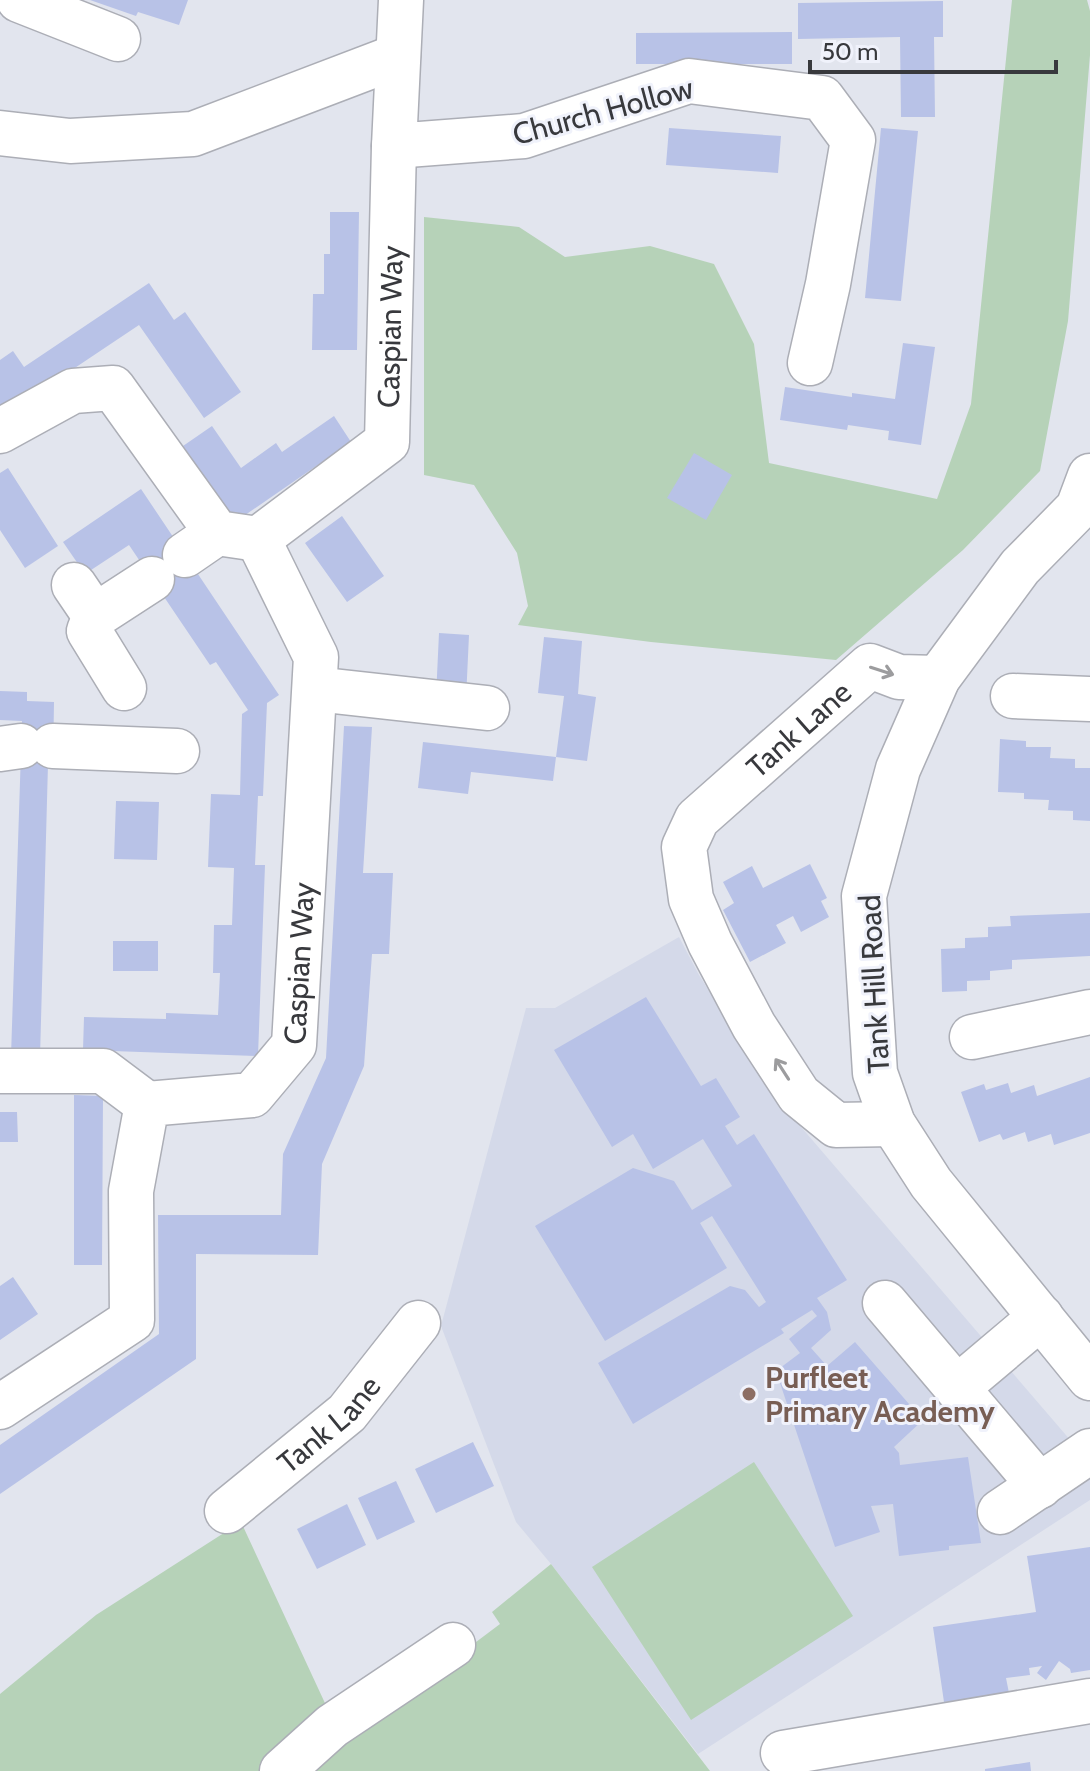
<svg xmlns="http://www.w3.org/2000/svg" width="1090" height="1771" font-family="Cabin,sans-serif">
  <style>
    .built { fill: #d4d9e9 }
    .green { fill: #b6d2b8 }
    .building { fill: #b8c2e7 }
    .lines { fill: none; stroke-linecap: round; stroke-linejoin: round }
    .minor-casing { stroke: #acaeb6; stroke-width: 47 }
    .minor { stroke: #fff; stroke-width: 44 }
    .oneway { stroke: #9c9c9e }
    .education-dot { fill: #8d6e63; stroke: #f0f2fb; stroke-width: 3 }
    .labels { text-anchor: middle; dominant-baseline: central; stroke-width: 6; stroke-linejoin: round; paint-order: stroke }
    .street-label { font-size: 30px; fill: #38393d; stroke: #f0f2fb }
    .education-label { font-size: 30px; font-weight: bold; fill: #785e54; stroke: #f0f2fb; text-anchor: start }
  </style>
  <rect width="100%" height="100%" fill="#e2e5ee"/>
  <path class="built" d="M679,937L699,975L777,1099L1090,1463V1500L698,1754L551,1564L516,1522L441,1326L526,1008H555Z"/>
  <path class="green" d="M1012,0H1087L1090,11V55L1068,321L1040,471L963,550L836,660L651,642L518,625L528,606L517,553L474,485L424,475V217L519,227L565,257L650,246L714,264L754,344L769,463L937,499L971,404Z
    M754,1462L853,1616L691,1720L592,1567Z
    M241,1522L343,1742L500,1624L492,1612L551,1564L710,1771H0V1694L96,1615Z"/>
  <path class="building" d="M90,0H188L179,25L138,12L136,16Z
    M943,1V37H934L935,117H901L900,37L798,39V3Z
    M792,32V64H636V33Z
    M669,128L781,136L778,173L666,165Z
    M881,128L918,131L901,301L865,298Z
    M330,212H359L357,350H312L313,294H324V254H330Z
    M149,283L174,320L185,312L241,392L204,418L139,325L0,418V360L13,351L24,367Z
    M903,343L935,347L921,445L888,440L889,431L848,425L847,430L780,420L785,387L852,397V393L895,399Z
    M334,416L351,442L235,522L183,446L212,426L241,468L276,443L282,452Z
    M694,453L732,475L706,520L667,498Z
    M8,468L58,546L25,568L0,530V473Z
    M141,489L279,695L267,703L263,796H258L255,865H265L258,1056L83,1050L84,1017L166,1019V1013L218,1015L220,973H213L214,925H232L234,868L208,867L211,794L240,795L242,714L248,710L216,662L210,665L129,545L85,574L63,542Z
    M342,516L384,576L347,602L305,543Z
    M439,633L469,635L466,699L436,697Z
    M544,637L582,641L578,694L596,697L587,761L556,757L564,696L538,693Z
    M0,691L27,692V701L54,702L53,764H48L40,1057L11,1056L22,721L0,720Z
    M344,726L372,727L363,873H393L389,954H372L364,1066L322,1164L318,1255L196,1254V1359L0,1494V1445L159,1334L158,1215H281L283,1154L326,1058Z
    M1000,739L1026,741V747H1051L1050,758L1075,759V768H1090V821L1073,820V811L1048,810L1049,800L1024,799V793L998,792Z
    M423,742L556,757L553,781L471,772L468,794L418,788Z
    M116,801L159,802L157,860L114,859Z
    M810,864L827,898L821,901L829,917L801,932L793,916L776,925L786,943L750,962L723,910L734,903L723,882L752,866L763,888Z
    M1090,913V956L1012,960V969L990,971V980L967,981V991L942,992L941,949L965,948V938L988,937V927L1011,926L1010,916Z
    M113,941H158V971H113Z
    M646,997L701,1086L716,1078L740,1117L725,1126L737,1145L754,1134L847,1280L817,1298L827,1312L831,1330L811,1348L827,1366L855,1342L923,1420L894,1447L899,1453L900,1465L968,1457L981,1543L949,1546V1550L899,1556L893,1504L871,1506L880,1532L835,1547L776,1371L800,1353L789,1339L817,1316L812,1310L781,1329L784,1333L633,1424L598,1363L730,1286L745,1290L759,1307L766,1302L712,1216L700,1223L727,1268L605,1341L535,1226L633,1168L674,1181L692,1210L732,1186L703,1139L653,1169L633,1134L612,1147L554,1050Z
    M1090,1077V1133L1054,1145L1051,1134L1028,1142L1025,1132L1003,1140L1000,1134L979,1142L961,1092L984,1084L986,1090L1008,1083L1011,1093L1034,1085L1037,1096Z
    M74,1095L103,1096L102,1265H74Z
    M0,1112H17L18,1142H0Z
    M13,1277L38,1314L0,1340V1286Z
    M473,1442L494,1486L436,1513L415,1469Z
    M396,1481L415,1522L377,1540L358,1498Z
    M347,1504L366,1545L317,1569L297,1529Z
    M1090,1547V1670L1071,1673L1070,1669L1059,1661L1046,1680L1037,1673L1042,1666L1029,1668L1030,1675L1006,1678L1009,1693L944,1702L933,1627L1036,1612L1027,1556Z
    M1030,1762L1031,1771H985V1769Z"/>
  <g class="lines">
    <g class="minor-casing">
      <g id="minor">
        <path d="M19,0L118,39"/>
        <path d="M401,0L394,146L524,136L689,81L822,98L853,140L828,284L810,363"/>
        <path d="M0,133L70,141L193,134L398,56"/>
        <path id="s1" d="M0,431L73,391L113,388L217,533L258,539L387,442L394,146"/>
        <path d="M1090,476L1078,508L1020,567L938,678L898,769L864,896L875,1073L893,1124L931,1183L1090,1378"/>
        <path d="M185,555L217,533"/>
        <path d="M74,585L95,616"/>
        <path d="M124,688L89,631L95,616L152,579"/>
        <path d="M315,689L487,708"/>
        <path d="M1013,696L1090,699"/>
        <path d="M53,746L177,751"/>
        <path d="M0,749L21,746"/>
        <path d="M972,1037L1090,1012"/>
        <path d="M0,1071H103L147,1104"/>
        <path id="s2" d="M893,1124L836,1125L799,1095L754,1026L710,943L691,899L684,847L697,819L870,666L899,677L938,678"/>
        <path d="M885,1303L1040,1486"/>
        <path d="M958,1387L1041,1317"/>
        <path id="s3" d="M0,1407L132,1320L131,1191L147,1104L252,1095L294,1045L316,657L258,539"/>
        <path id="s4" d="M227,1511L347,1413L418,1323"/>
        <path d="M1000,1512L1090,1451"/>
        <path d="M783,1753L1090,1701"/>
        <path d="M282,1771L332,1726L453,1645"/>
      </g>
    </g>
    <use href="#minor" class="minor"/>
  </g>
  <defs><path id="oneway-shaft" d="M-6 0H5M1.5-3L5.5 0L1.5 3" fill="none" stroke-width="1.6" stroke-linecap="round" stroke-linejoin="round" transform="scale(2)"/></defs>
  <g class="oneway">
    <use href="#oneway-shaft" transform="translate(882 671) rotate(18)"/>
    <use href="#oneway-shaft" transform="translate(782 1069) rotate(-123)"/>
  </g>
  <circle class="education-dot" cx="749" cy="1394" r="8"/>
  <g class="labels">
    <g class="street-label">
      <text transform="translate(603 111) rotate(-15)">Church Hollow</text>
      <text stroke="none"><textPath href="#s1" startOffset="620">Caspian Way</textPath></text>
      <text stroke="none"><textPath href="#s2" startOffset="548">Tank Lane</textPath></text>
      <text stroke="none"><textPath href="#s3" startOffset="628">Caspian Way</textPath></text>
      <text transform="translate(874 984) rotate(-93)">Tank Hill Road</text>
      <text stroke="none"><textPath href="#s4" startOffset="134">Tank Lane</textPath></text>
    </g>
    <g class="education-label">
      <text x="765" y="1377">Purfleet<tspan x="765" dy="34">Primary Academy</tspan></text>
    </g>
  </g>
  <path d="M810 60v12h246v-12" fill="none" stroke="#38393d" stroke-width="4"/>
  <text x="822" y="60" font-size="24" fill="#38393d" stroke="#f0f2fb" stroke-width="6" paint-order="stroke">50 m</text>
</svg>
